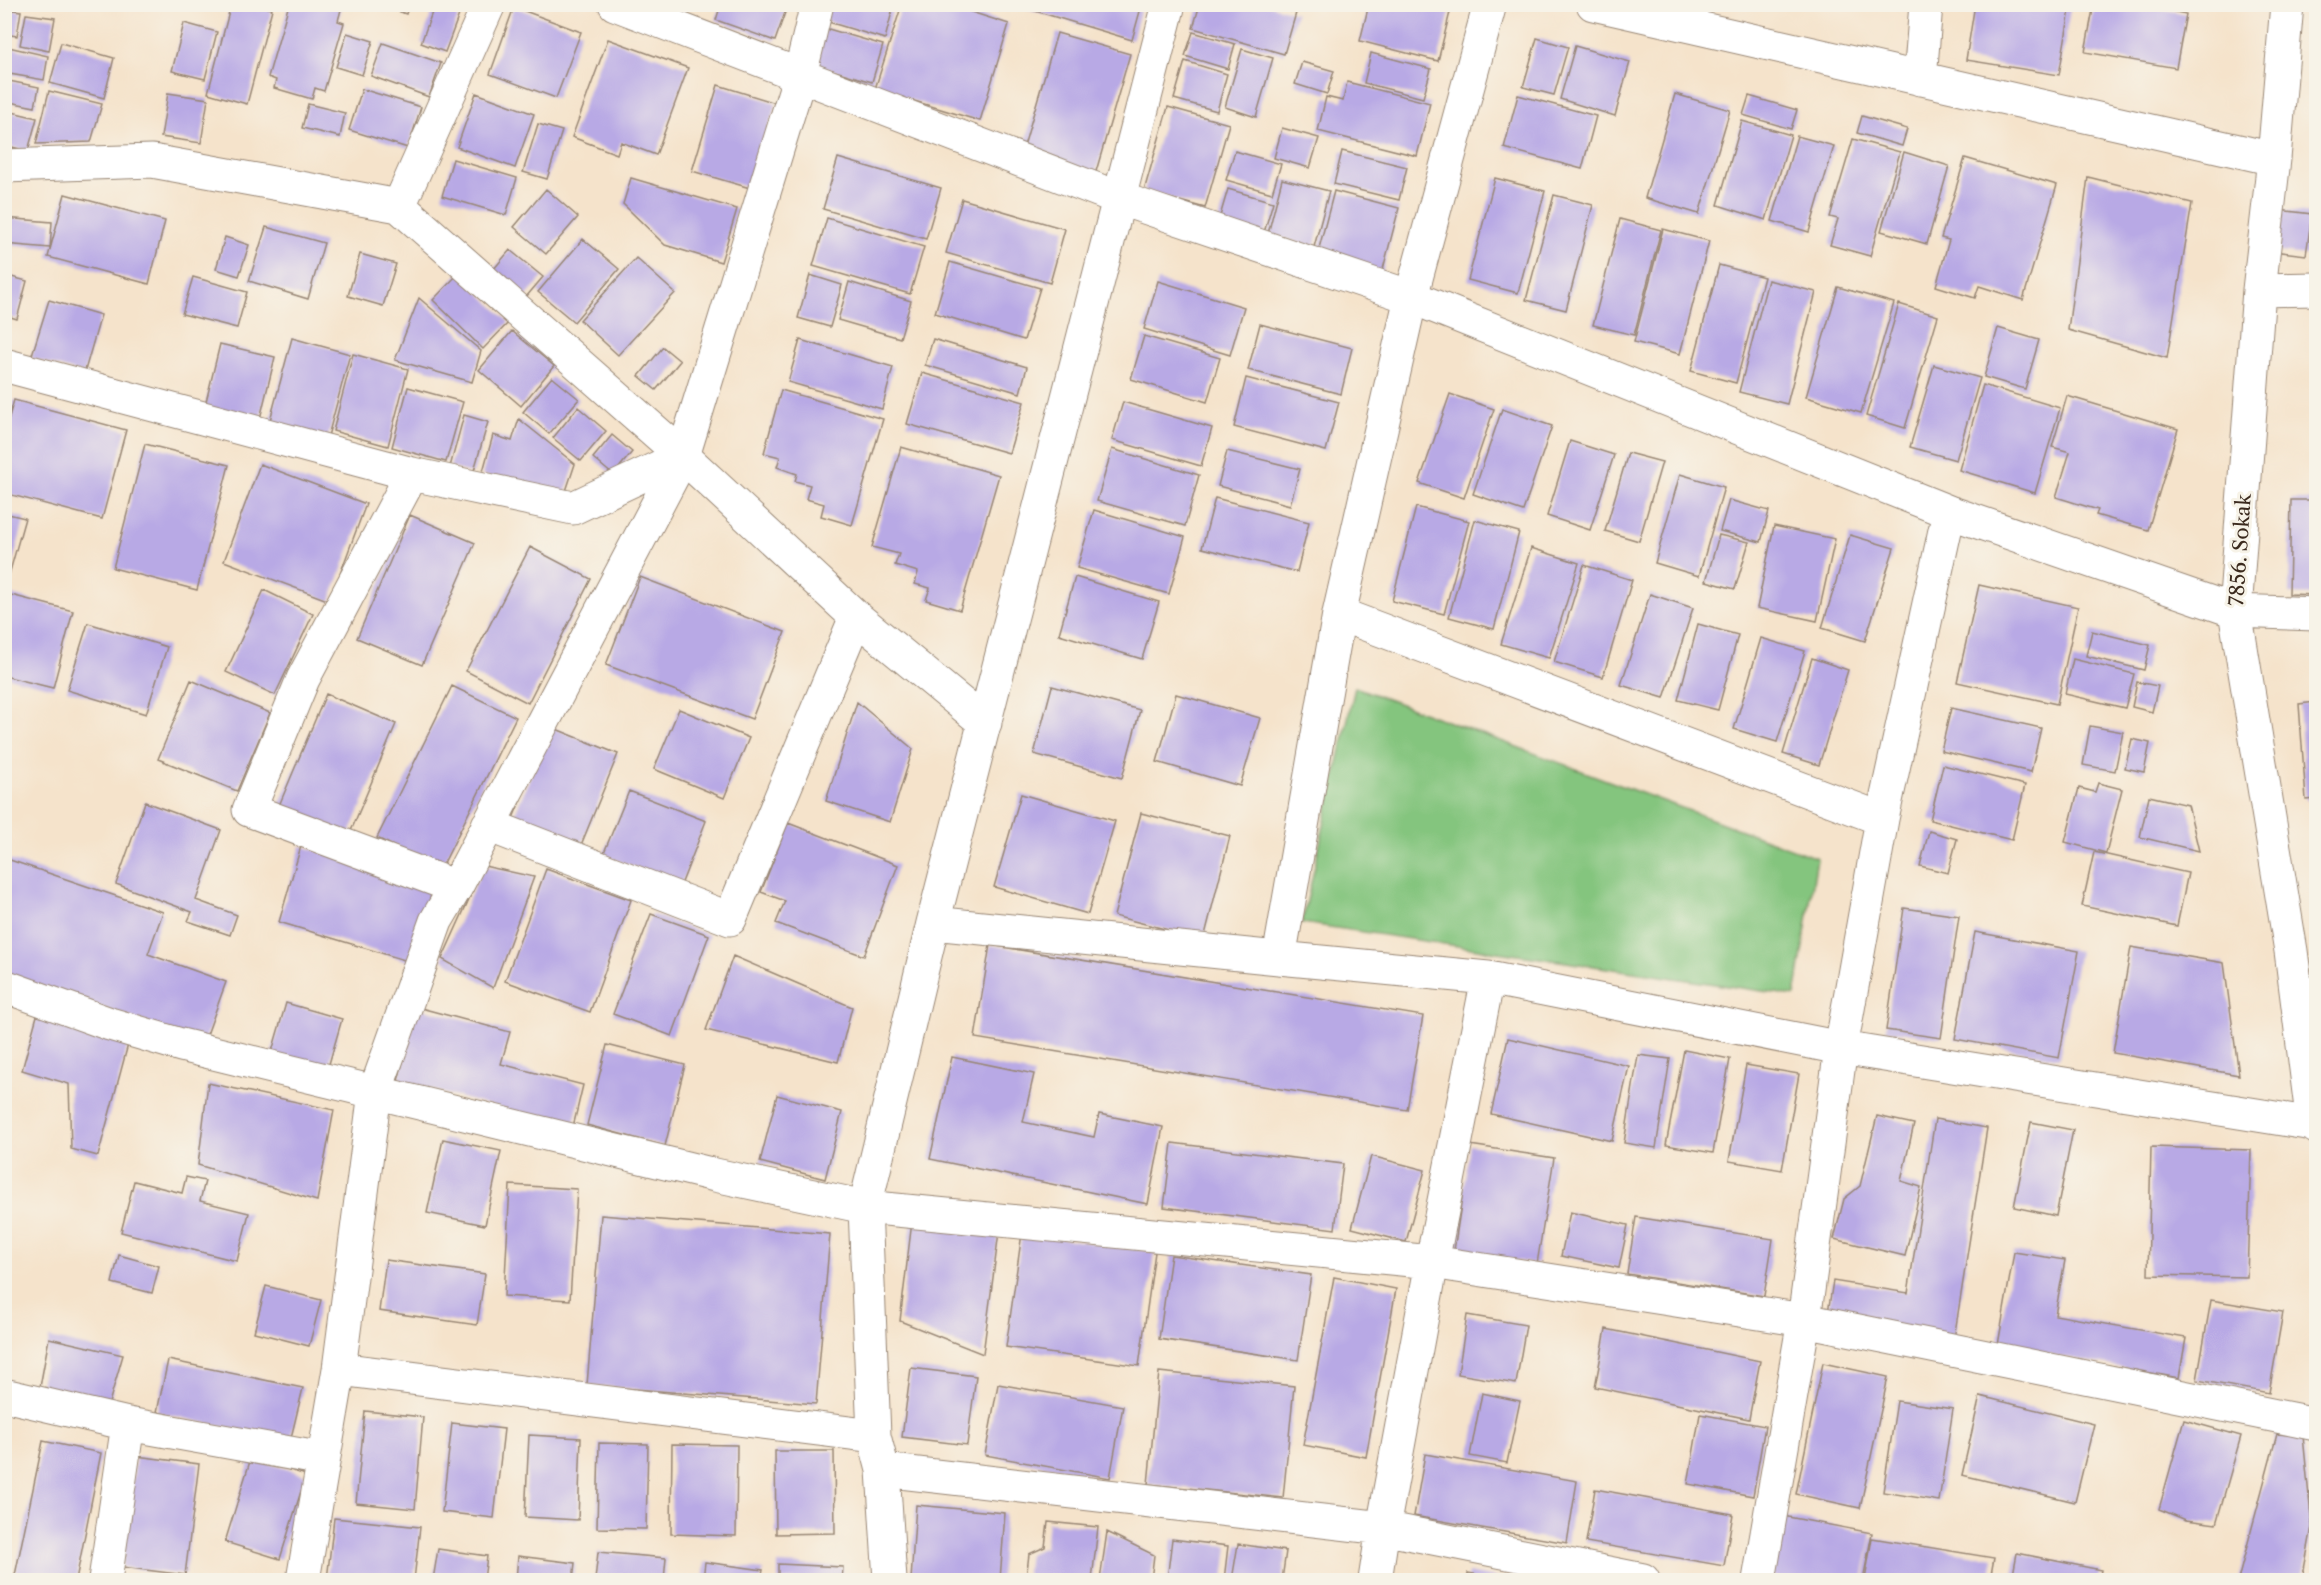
<svg xmlns="http://www.w3.org/2000/svg" width="2321" height="1585" font-family="'Libre Caslon Text',serif">
  <style>
    .green { fill: #84c57e; stroke: #60784e; stroke-width: 1.5 }
    .building { fill: #b8a9e5 }
    .lines { fill: none; stroke-linecap: round; stroke-linejoin: round }
    .minor-casing { stroke: #988674; stroke-width: 35 }
    .minor { stroke: #fff; stroke-width: 33 }
    .labels { text-anchor: middle; dominant-baseline: central; stroke-width: 6; stroke-linejoin: round; paint-order: stroke }
    .street-label { font-size: 20px; fill: #3b2a1e; stroke: #f7f3e8 }
  </style>
  <rect width="100%" height="100%" fill="#f7f3e8"/>
  <filter id="ink" filterUnits="userSpaceOnUse"><feTurbulence type="fractalNoise" baseFrequency=".0167" numOctaves="2"/><feDisplacementMap in="SourceGraphic" scale="12" xChannelSelector="R" yChannelSelector="G"/><feConvolveMatrix kernelMatrix="1 2 1 2 8 2 1 2 1" color-interpolation-filters="sRGB"/></filter>
  <filter id="wash" filterUnits="userSpaceOnUse"><feTurbulence type="fractalNoise" baseFrequency=".008" numOctaves="4" result="noise"/><feDisplacementMap in="SourceGraphic" scale="24" xChannelSelector="R" yChannelSelector="G"/><feGaussianBlur stdDeviation="1.35" result="paint"/><feColorMatrix in="noise" values="0 0 0 0 0 0 0 0 0 0 0 0 0 0 0 0 0 1.4 0 .05"/><feComposite in="paint" operator="in"/></filter>
  <g filter="url(#wash)">
    <rect width="100%" height="100%" fill="#f5e3cb"/>
    <path class="green" d="M1355,687L1817,858L1795,996L1302,923Z"/>
    <g id="blocks">
      <path class="building" d="M231,4H256L272,9L247,104L208,93Z
        M289,4H335L342,6L338,21L344,23L324,91L315,88L312,99L274,88L276,80L268,77Z
        M379,4H409L406,14Z
        M435,4H463L445,52L421,43Z
        M721,4H788L775,41L716,20Z
        M830,4H894L885,39L825,21Z
        M902,4H946L1009,24L980,121L875,89Z
        M1012,4H1142L1132,40Z
        M1200,4H1265L1296,13L1284,54L1193,28Z
        M1369,4H1452L1438,61L1360,41Z
        M1975,4H2071L2059,75L1966,60Z
        M2094,4H2137L2186,14L2176,68L2085,52Z
        M514,7L581,32L556,98L490,74Z
        M4,9L21,11L17,36L4,34Z
        M26,14L55,18L49,51L20,45Z
        M184,23L217,32L205,79L172,71Z
        M825,28L883,45L872,82L815,65Z
        M1193,32L1235,44L1228,69L1185,56Z
        M347,33L373,41L362,75L336,67Z
        M1057,33L1130,54L1095,175L1022,153Z
        M1537,38L1568,47L1554,95L1523,87Z
        M608,39L688,68L656,155L621,142L617,154L572,137Z
        M61,43L114,58L104,98L50,83Z
        M383,43L441,63L429,97L371,76Z
        M4,46L48,56L44,80L4,73Z
        M1575,46L1630,62L1615,116L1560,99Z
        M1242,49L1273,58L1256,117L1225,107Z
        M1371,53L1431,69L1423,98L1364,83Z
        M1185,61L1227,74L1217,111L1174,99Z
        M1302,62L1334,71L1327,94L1295,84Z
        M4,80L39,87L35,107L4,101Z
        M1347,82L1430,103L1417,156L1318,131L1326,97L1343,101Z
        M718,85L776,103L750,188L692,171Z
        M362,89L421,107L408,148L349,130Z
        M49,91L102,104L91,142L36,144Z
        M168,93L208,99L201,143L161,137Z
        M476,93L534,114L515,168L457,147Z
        M1675,94L1730,110L1699,214L1645,198Z
        M1518,95L1596,116L1582,169L1504,148Z
        M1749,96L1797,110L1791,129L1743,115Z
        M308,104L345,113L340,137L302,128Z
        M1168,107L1229,124L1205,208L1144,191Z
        M12,112L37,118L28,151L4,145Z
        M1862,116L1907,129L1902,146L1857,133Z
        M1742,121L1791,135L1766,220L1718,205Z
        M538,124L562,131L547,179L523,172Z
        M1282,128L1319,138L1310,168L1274,158Z
        M1797,136L1834,146L1809,232L1772,221Z
        M1853,139L1900,152L1870,256L1830,245L1838,219L1830,217Z
        M1235,151L1281,164L1272,193L1226,180Z
        M1342,151L1407,167L1399,200L1334,184Z
        M1904,152L1949,166L1927,244L1881,231Z
        M838,158L941,188L926,239L823,209Z
        M1965,158L2057,185L2023,300L1979,286L1975,298L1936,286L1949,240L1941,238Z
        M453,159L517,178L506,215L442,196Z
        M2088,177L2192,203L2167,358L2068,330Z
        M631,178L737,209L721,262L665,245L623,204Z
        M1495,178L1545,191L1518,293L1468,280Z
        M1282,179L1329,191L1314,247L1268,234Z
        M546,189L578,217L546,254L514,227Z
        M1228,189L1273,202L1263,236L1218,223Z
        M1334,191L1399,208L1382,273L1317,256Z
        M65,194L165,221L149,284L48,257Z
        M1554,195L1593,205L1566,310L1526,300Z
        M962,199L1065,229L1050,283L946,253Z
        M2278,210L2312,214L2306,255L2273,251Z
        M4,218L52,222L50,248L4,244Z
        M827,218L924,247L910,294L813,266Z
        M1620,219L1661,230L1634,335L1593,325Z
        M266,227L324,243L308,299L249,281Z
        M1663,229L1709,241L1680,354L1634,342Z
        M225,237L249,245L239,276L216,269Z
        M583,239L619,269L574,322L538,292Z
        M510,250L543,277L526,297L493,270Z
        M360,254L396,264L383,306L348,296Z
        M636,258L675,293L618,355L580,320Z
        M950,262L1040,288L1024,340L935,313Z
        M1719,265L1764,277L1736,383L1691,371Z
        M459,273L509,322L483,349L433,300Z
        M4,275L27,281L17,319L4,315Z
        M810,275L842,285L830,327L798,318Z
        M193,277L247,292L237,328L182,314Z
        M1768,280L1816,292L1787,404L1739,392Z
        M1158,281L1244,307L1230,355L1144,329Z
        M849,282L911,301L900,338L838,320Z
        M1838,287L1894,303L1861,413L1806,397Z
        M419,298L481,351L472,382L395,360Z
        M49,300L101,315L84,374L31,358Z
        M1899,304L1938,316L1905,428L1866,416Z
        M1260,324L1352,348L1341,394L1248,370Z
        M1998,328L2039,340L2025,389L1984,377Z
        M512,331L554,366L521,406L479,370Z
        M1144,336L1220,358L1207,402L1131,379Z
        M292,338L350,354L327,440L269,424Z
        M933,339L1027,367L1020,393L925,365Z
        M800,340L893,367L882,409L788,382Z
        M220,344L275,357L259,423L204,410Z
        M663,347L680,361L656,390L639,376Z
        M353,354L408,369L388,446L333,431Z
        M1934,365L1980,378L1956,460L1910,447Z
        M922,373L1024,402L1009,453L907,424Z
        M552,377L579,399L549,434L523,412Z
        M1246,378L1339,402L1326,451L1234,427Z
        M1983,385L2060,408L2035,493L1959,470Z
        M408,387L463,402L446,462L392,447Z
        M781,390L883,419L852,525L821,516L824,504L806,499L810,485L795,481L797,474L777,467L780,457L764,453Z
        M1450,394L1494,409L1464,498L1419,483Z
        M2067,396L2178,429L2148,530L2096,515L2098,510L2056,497L2070,452L2052,447Z
        M14,400L126,430L102,519L4,493V434Z
        M1123,402L1212,428L1201,466L1112,440Z
        M2315,406H2316V453H2312Z
        M578,407L606,431L581,461L553,438Z
        M1502,409L1552,426L1523,511L1473,494Z
        M464,415L488,422L473,474L450,467Z
        M519,419L575,464L564,497L482,475L493,435L512,441Z
        M612,435L632,452L613,475L593,458Z
        M1570,441L1614,455L1590,530L1547,516Z
        M145,444L229,465L197,590L113,568Z
        M901,447L999,475L960,610L926,600L930,588L915,584L918,572L895,565L899,554L872,547Z
        M1112,449L1199,475L1185,526L1097,501Z
        M1227,451L1300,469L1290,505L1218,486Z
        M1628,453L1662,462L1639,541L1605,531Z
        M260,464L366,504L330,601L224,561Z
        M1680,474L1724,487L1699,576L1655,563Z
        M1215,498L1309,522L1297,572L1202,548Z
        M1729,500L1769,511L1761,542L1720,531Z
        M2291,500H2316V595L2289,594Z
        M1416,507L1469,521L1444,614L1392,601Z
        M1094,510L1185,537L1169,594L1077,568Z
        M4,513L25,518L9,575L4,574Z
        M410,515L475,543L422,665L357,638Z
        M1475,520L1519,532L1494,629L1449,617Z
        M1774,526L1835,539L1817,621L1757,608Z
        M1719,535L1749,542L1735,589L1706,581Z
        M1850,535L1894,548L1865,641L1822,628Z
        M530,547L591,579L528,703L466,671Z
        M1531,548L1579,563L1549,658L1501,644Z
        M1584,565L1632,580L1603,677L1554,662Z
        M640,577L785,632L752,719L606,665Z
        M1075,577L1159,602L1142,659L1059,634Z
        M1979,585L2078,607L2057,704L1957,682Z
        M264,590L313,614L275,695L226,672Z
        M1650,594L1693,608L1664,698L1621,685Z
        M11,595L73,611L53,688L4,676V621Z
        M88,623L167,647L146,714L67,690Z
        M1698,624L1738,635L1718,710L1678,700Z
        M2092,631L2150,645L2144,670L2086,656Z
        M1761,638L1805,651L1777,742L1734,729Z
        M1812,658L1848,670L1819,765L1783,754Z
        M2073,659L2134,674L2125,708L2065,694Z
        M191,680L270,713L237,791L158,759Z
        M2137,682L2158,686L2152,712L2132,707Z
        M452,686L516,717L441,869L377,838Z
        M1052,686L1140,710L1122,778L1034,754Z
        M326,694L396,724L348,838L278,808Z
        M1176,694L1260,718L1240,786L1157,762Z
        M857,702L913,749L890,822L826,801Z
        M2316,702V799L2306,800L2299,704Z
        M1951,708L2041,728L2031,772L1941,751Z
        M679,709L749,738L724,798L654,769Z
        M2090,726L2123,732L2115,771L2083,765Z
        M551,727L618,754L579,850L511,823Z
        M2132,739L2150,743L2144,772L2125,768Z
        M1943,765L2025,785L2012,840L1930,820Z
        M2098,783L2122,789L2106,853L2065,842L2079,788L2095,792Z
        M629,791L706,821L681,885L603,855Z
        M1021,794L1115,821L1088,914L994,887Z
        M2149,796L2188,805L2199,851L2140,837Z
        M145,802L221,830L196,900L237,915L230,935L188,921L192,912L116,884Z
        M1141,813L1230,836L1204,939L1114,916Z
        M788,823L898,865L864,956L776,923L785,901L761,892Z
        M1929,831L1957,839L1948,873L1920,866Z
        M301,846L434,885L411,962L279,922Z
        M2094,852L2188,873L2177,926L2082,906Z
        M4,858L163,912L148,954L226,982L204,1043L4,974Z
        M484,866L534,877L493,988L442,959Z
        M546,869L631,900L590,1012L505,981Z
        M1904,908L1959,916L1941,1038L1886,1030Z
        M651,914L709,935L672,1036L613,1014Z
        M1975,932L2079,951L2059,1058L1955,1039Z
        M990,945L1423,1016L1407,1110L975,1038Z
        M2131,947L2224,963L2239,1075L2113,1053Z
        M733,956L852,1007L838,1062L706,1030Z
        M286,1003L342,1019L327,1071L271,1055Z
        M417,1007L510,1032L501,1064L583,1085L573,1127L398,1081Z
        M38,1012L130,1037L98,1156L71,1149L69,1084L22,1070Z
        M1508,1038L1629,1066L1612,1141L1491,1114Z
        M607,1045L685,1065L665,1146L587,1125Z
        M1684,1050L1730,1059L1713,1153L1666,1145Z
        M1638,1055L1670,1059L1656,1148L1624,1143Z
        M952,1057L1034,1074L1023,1122L1094,1137L1099,1114L1163,1127L1148,1204L930,1159Z
        M1746,1065L1799,1074L1782,1170L1729,1161Z
        M208,1083L334,1110L317,1201L198,1165Z
        M777,1095L842,1112L825,1179L760,1162Z
        M1877,1116L1914,1124L1901,1181L1921,1187L1905,1256L1834,1239L1844,1199L1860,1186Z
        M1935,1119L1987,1128L1954,1339L1827,1319L1833,1281L1908,1293Z
        M2031,1122L2073,1130L2056,1216L2014,1207Z
        M443,1139L501,1151L485,1225L427,1213Z
        M1172,1143L1343,1164L1335,1229L1164,1207Z
        M1470,1145L1554,1158L1537,1264L1454,1251Z
        M2151,1147L2251,1150L2247,1277L2148,1275Z
        M1371,1156L1425,1170L1406,1242L1352,1228Z
        M186,1177L205,1181L200,1201L249,1213L237,1261L121,1232L134,1181L182,1193Z
        M510,1185L577,1189L570,1300L504,1296Z
        M1570,1212L1628,1225L1619,1268L1561,1256Z
        M913,1213L1000,1224L983,1354L900,1321Z
        M601,1215L830,1234L816,1404L587,1385Z
        M1636,1217L1773,1239L1764,1296L1627,1274Z
        M1022,1233L1155,1252L1139,1366L1006,1347Z
        M2014,1252L2065,1260L2055,1315L2186,1338L2179,1378L1998,1345Z
        M119,1255L159,1266L152,1293L112,1283Z
        M1171,1255L1311,1275L1298,1360L1159,1339Z
        M386,1260L485,1274L477,1325L379,1311Z
        M1334,1277L1396,1289L1366,1457L1303,1445Z
        M266,1286L321,1300L309,1346L254,1332Z
        M2211,1300L2283,1312L2269,1393L2197,1380Z
        M1467,1315L1526,1325L1516,1384L1458,1374Z
        M1606,1329L1760,1361L1749,1419L1595,1387Z
        M49,1338L123,1355L109,1403L40,1387Z
        M168,1360L303,1388L290,1442L157,1412Z
        M1823,1363L1888,1377L1860,1508L1796,1494Z
        M911,1368L976,1376L967,1445L902,1437Z
        M1159,1372L1294,1386L1283,1498L1148,1484Z
        M998,1384L1123,1406L1110,1478L985,1455Z
        M1482,1393L1520,1401L1507,1463L1470,1456Z
        M1980,1396L2094,1424L2075,1502L1962,1475Z
        M1897,1401L1953,1409L1939,1501L1883,1492Z
        M365,1411L423,1417L415,1509L356,1503Z
        M1700,1414L1765,1426L1753,1496L1688,1484Z
        M2184,1420L2241,1436L2216,1524L2186,1520L2159,1509Z
        M452,1423L504,1429L494,1518L442,1512Z
        M2277,1434L2303,1436L2312,1527L2302,1580H2238Z
        M529,1435L581,1438L578,1520L525,1517Z
        M43,1441L101,1453L76,1580H14Z
        M599,1443L648,1444L646,1529L597,1528Z
        M672,1444L737,1445L736,1536L671,1534Z
        M775,1451H834L835,1533L776,1534Z
        M1425,1454L1577,1481L1567,1543L1414,1516Z
        M136,1456L199,1464L185,1575L122,1567Z
        M251,1458L306,1475L280,1559L225,1542Z
        M1595,1489L1733,1514L1724,1566L1586,1542Z
        M916,1505L1005,1513L1000,1580H911Z
        M1783,1516L1872,1533L1863,1580H1794L1772,1576Z
        M334,1518L420,1527L414,1580H327Z
        M1048,1522L1098,1527L1092,1580H1026L1029,1554L1045,1547Z
        M1107,1532L1154,1555L1151,1580H1100Z
        M1872,1538L1994,1558L1990,1580H1865Z
        M1172,1539L1228,1546L1224,1580H1167Z
        M1238,1544L1286,1551L1282,1580H1232Z
        M438,1549L487,1556L484,1580H433Z
        M598,1552L666,1558L664,1580H595Z
        M2017,1553L2101,1570L2099,1580H2012Z
        M518,1556L575,1563L573,1580H516Z
        M705,1562L763,1570L761,1580H703Z
        M778,1564L843,1567L842,1580H778Z
        M1468,1573L1501,1579V1580H1467Z"/>
    </g>
  </g>
  <g filter="url(#ink)">
    <use href="#blocks" fill-opacity="0" stroke="#988674" stroke-width="1.5"/>
    <g class="lines">
      <g class="minor-casing">
        <path id="minor" d="M615,4L1121,199L1411,297L1949,512L2235,611L2316,614
          M1593,4L2274,159
          M2287,4L2274,159L2259,290L2235,611L2291,951L2313,1124L2316,1127
          M1920,79L1926,4
          M4,166L152,161L399,206L683,456L856,617L985,723
          M399,206L489,4
          M2259,290L2316,289
          M4,365L412,474L573,508L683,456
          M412,474L303,679L249,810L456,887
          M1339,614L1882,819
          M488,825L730,919L856,617
          M933,923L1279,958L1339,614L1411,297L1490,4
          M1279,958L1488,978L1841,1048L2313,1124
          M4,986L110,1024L181,1045L715,1175L865,1207L1432,1262L1804,1320L2316,1424
          M339,1369L874,1436
          M4,1395L128,1424L323,1459
          M883,1470L1383,1528L1643,1580
          M105,1580L128,1424
          M303,1580L339,1369L375,1092L436,921L456,887L683,456L800,75L817,4
          M890,1580L883,1470L874,1436L865,1207L933,923L1169,4
          M1375,1580L1383,1528L1432,1262L1488,978
          M1759,1580L1804,1320L1841,1048L1882,819L1949,512"/>
      </g>
      <use href="#minor" class="minor"/>
    </g>
  </g>
  <g class="labels">
    <g class="street-label">
      <text transform="translate(2240 550) rotate(-86)">7856. Sokak</text>
    </g>
  </g>
  <rect width="2321" height="1585" fill="none" stroke="#f7f3e8" stroke-width="24"/>
</svg>
